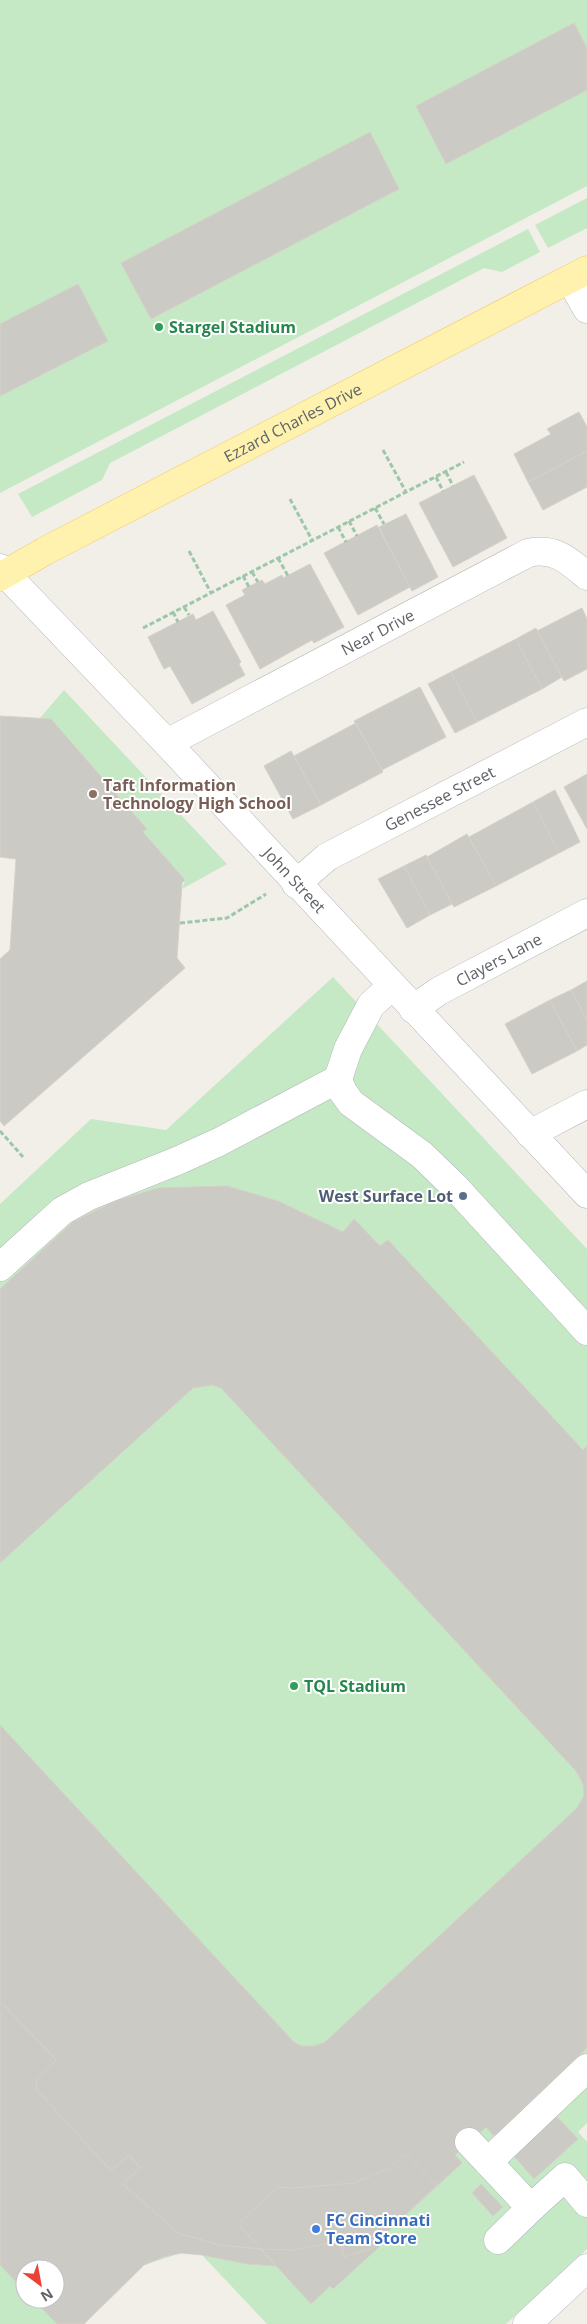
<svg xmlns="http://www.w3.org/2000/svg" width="587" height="2324" font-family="'Open Sans',sans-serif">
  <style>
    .green { fill: #c5e8c5; fill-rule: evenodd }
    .building { fill: #cccac5; stroke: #d6d1c6 }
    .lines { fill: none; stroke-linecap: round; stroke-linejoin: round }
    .minor-casing { stroke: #b5b8bc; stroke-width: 29 }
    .major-casing { stroke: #f2c960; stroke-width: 29 }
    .path { stroke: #9cc7a9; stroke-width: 3; stroke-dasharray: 5 2.5; stroke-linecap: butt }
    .minor { stroke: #fff; stroke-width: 28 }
    .major { stroke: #fff2af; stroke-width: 28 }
    .leisure-dot { fill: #2e9e5b; stroke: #fff; stroke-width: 2 }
    .education-dot { fill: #8d6e63; stroke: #fff; stroke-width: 2 }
    .service-dot { fill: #5c6f8a; stroke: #fff; stroke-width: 2 }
    .shop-dot { fill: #3f7fe0; stroke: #fff; stroke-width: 2 }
    .labels { text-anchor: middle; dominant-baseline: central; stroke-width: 4; stroke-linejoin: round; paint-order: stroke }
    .leisure-label { font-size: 16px; font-weight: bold; fill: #27864d; stroke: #fff; text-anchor: start }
    .street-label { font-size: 16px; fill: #5f6368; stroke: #fff }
    .education-label { font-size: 16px; font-weight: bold; fill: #785e54; stroke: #fff; text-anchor: start }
    .service-label { font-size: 16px; font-weight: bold; fill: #4e5e75; stroke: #fff; text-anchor: end }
    .shop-label { font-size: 16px; font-weight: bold; fill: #366cbe; stroke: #fff; text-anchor: start }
  </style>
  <rect width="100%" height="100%" fill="#f1efe8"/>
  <path class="green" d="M0,0H587V186L0,493Z
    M587,198V228L548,248L535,225Z
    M528,229L540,252L502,272L484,268L110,463L102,480L32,517L18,494Z
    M64,690L227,864L182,889L185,880L143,832L147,829L51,719L40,718Z
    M333,977L587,1249V2123L578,2132L587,2142V2249L506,2324H267L202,2255L181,2253L144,2265L84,2324H0V1204L91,1119L166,1130ZM25,2269H55V2299H25Z"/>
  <path class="building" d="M574,23L587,48V90L446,164L416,106Z
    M370,132L399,189L151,319L121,263Z
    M78,284L108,341L0,396V324Z
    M579,412L587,427V451L528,482L514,454L551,434L547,429Z
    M587,451V487L543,510L528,482Z
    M474,475L507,538L453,567L419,503Z
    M406,514L438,577L412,591L379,527Z
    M377,525L410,587L358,615L324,553Z
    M310,564L344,627L314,643L312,640L260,669L226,605L245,595L242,590L262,580L265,584L282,575L283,578Z
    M582,608L587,619V669L564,681L537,631Z
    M213,611L241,662L239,664L245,675L192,704L170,666L164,669L148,637L193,614L196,620Z
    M536,628L562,677L542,689L516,639Z
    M516,639L542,689L477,722L451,672Z
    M451,672L477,722L455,733L428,684Z
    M420,687L446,737L382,770L354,721Z
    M0,716L51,719L147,829L143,832L185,880L182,883L177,958L185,968L4,1126L0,1121V959L10,950L16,859L0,857Z
    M356,723L383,772L321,805L294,756Z
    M291,751L321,805L293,819L264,766Z
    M587,774V829L564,787Z
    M555,790L580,842L559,853L533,802Z
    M533,802L559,853L496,886L469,837Z
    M467,834L496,886L454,907L427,857Z
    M426,855L452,904L430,915L404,866Z
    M404,866L430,915L407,928L378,879Z
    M587,981V1020L571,990Z
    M571,990L587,1020V1045L577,1051L550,1000Z
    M550,1000L577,1051L532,1074L505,1024Z
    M227,1186L278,1201L343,1232L354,1219L380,1246L388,1240L583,1450L587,1446V2048L494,2136L486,2127L455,2155L462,2163L385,2234L389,2238L370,2249L344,2257L341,2241L293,2250L260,2249L220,2245L178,2233L123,2184L140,2168L129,2155L111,2171L37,2090L36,2080L56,2060L0,2001V1725L294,2042L302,2046H314L325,2042L577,1808L584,1796L583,1784L576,1771L221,1388L212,1385L193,1388L0,1563V1289L73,1222L115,1201L158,1188Z
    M0,2001L56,2060L36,2080L37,2090L111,2171L129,2155L140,2168L123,2184L178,2233L220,2245L260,2249L276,2266L247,2264L202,2255L181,2253L163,2257L144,2265L84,2324H57L33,2299H55V2269H25V2291L0,2265Z
    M556,2116L578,2139L534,2179L513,2155Z
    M405,2154L437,2185L385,2234L389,2238L333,2289L330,2286L311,2304L238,2224L278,2187L292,2188L354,2183L390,2168Z
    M481,2184L503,2207L493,2216L472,2193Z"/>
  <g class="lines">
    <g class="minor-casing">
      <g id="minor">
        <path d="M570,279L587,309"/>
        <path id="s1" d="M0,568L167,743L587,1194"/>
        <path id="s2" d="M167,743L528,553C554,547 568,560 587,576"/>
        <path id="s3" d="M296,884L327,857L587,722"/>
        <path id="s4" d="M413,1009L439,991L587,913"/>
        <path d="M338,1079L343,1092L351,1103L422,1155L455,1187L587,1331"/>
        <path d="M530,1134L587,1104"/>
        <path d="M0,1267L62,1211L89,1196L177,1161L219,1142L338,1079L348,1049L371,1005L392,986"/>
        <path d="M469,2142L531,2208L565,2177L587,2203"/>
        <path d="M488,2162L587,2068"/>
        <path d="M498,2240L531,2208"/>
        <path d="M527,2324L587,2268"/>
      </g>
    </g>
    <g class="major-casing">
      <g id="major">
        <path id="s5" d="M0,577L45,551L587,270"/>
      </g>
    </g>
    <path class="path" d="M383,450L406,492
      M446,472L453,486
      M436,477L443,491
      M290,499L312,540
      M375,508L384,524
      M349,521L357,536
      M338,527L346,542
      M189,551L211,593
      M278,558L288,576
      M252,572L258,582
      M243,576L249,587
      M184,607L189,615
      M173,612L178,622
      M143,628L464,462
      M180,923L227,918L266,894
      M0,1131L23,1157"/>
    <use href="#minor" class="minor"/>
    <use href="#major" class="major"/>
  </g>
  <g class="leisure-dot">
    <circle cx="159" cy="327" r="5"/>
    <circle cx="294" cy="1686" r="5"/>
  </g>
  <circle class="education-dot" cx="93" cy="794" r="5"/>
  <circle class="service-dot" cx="463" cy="1196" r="5"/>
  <circle class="shop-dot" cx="316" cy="2229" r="5"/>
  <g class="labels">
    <g class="leisure-label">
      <text x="169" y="327">Stargel Stadium</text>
      <text x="304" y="1686">TQL Stadium</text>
    </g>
    <g class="street-label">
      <text stroke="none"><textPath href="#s5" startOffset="331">Ezzard Charles Drive</textPath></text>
      <text stroke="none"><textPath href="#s2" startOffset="238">Near Drive</textPath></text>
      <text stroke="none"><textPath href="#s3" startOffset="168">Genessee Street</textPath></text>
      <text stroke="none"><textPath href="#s1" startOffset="429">John Street</textPath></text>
      <text stroke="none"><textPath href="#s4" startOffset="99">Clayers Lane</textPath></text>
    </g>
    <g class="education-label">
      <text x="103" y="785">Taft Information<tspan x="103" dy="18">Technology High School</tspan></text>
    </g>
    <g class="service-label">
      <text x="453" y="1196">West Surface Lot</text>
    </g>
    <g class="shop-label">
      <text x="326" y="2220">FC Cincinnati<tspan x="326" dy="18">Team Store</tspan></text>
    </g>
  </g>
  <g transform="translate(40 2284) rotate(148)"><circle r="24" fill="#ffffff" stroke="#bfc1c3"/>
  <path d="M0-4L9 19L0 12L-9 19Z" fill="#ea4335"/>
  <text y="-8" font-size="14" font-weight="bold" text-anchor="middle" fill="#5f6368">N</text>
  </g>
</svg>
